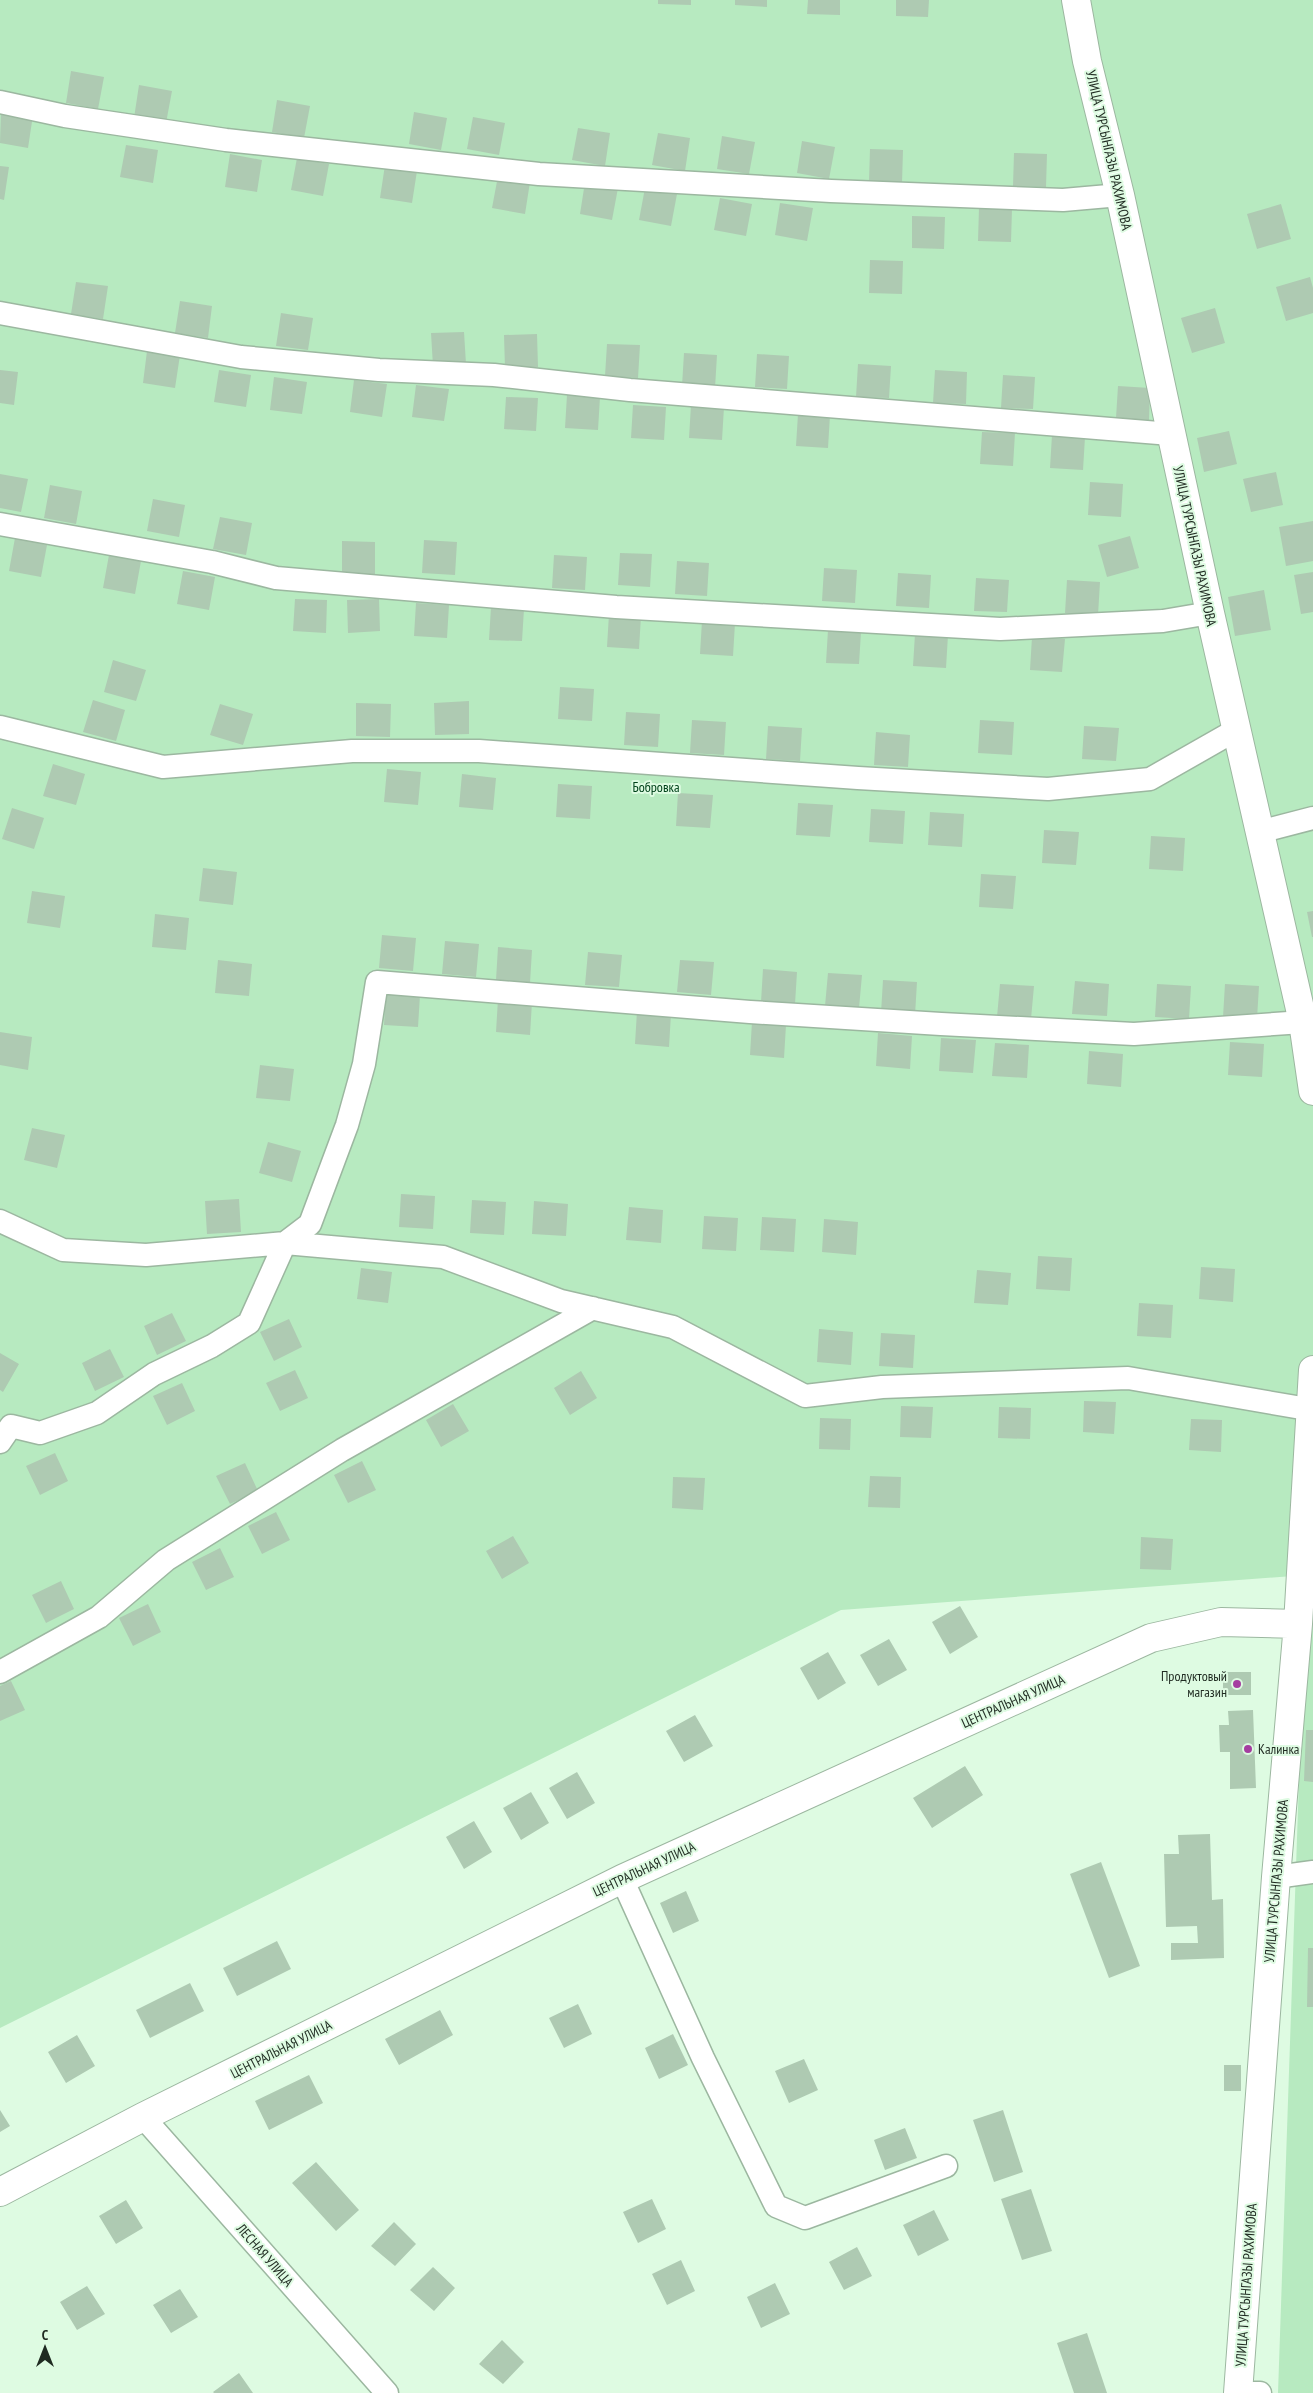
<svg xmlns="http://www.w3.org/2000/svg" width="1313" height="2393" font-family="'PT Sans Narrow',sans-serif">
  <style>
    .green { fill: #b7eac0 }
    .building { fill: #aecab2 }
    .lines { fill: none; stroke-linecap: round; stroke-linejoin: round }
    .minor-casing { stroke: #9cb7a0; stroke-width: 25 }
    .tertiary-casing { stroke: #9cb7a0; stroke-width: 30 }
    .minor { stroke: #fff; stroke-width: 22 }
    .tertiary { stroke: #fff; stroke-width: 28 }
    .poi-dot { fill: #a53da0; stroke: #defbe2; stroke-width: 2 }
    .labels { text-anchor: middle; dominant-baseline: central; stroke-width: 4; stroke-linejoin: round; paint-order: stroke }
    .street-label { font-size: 14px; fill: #1f2a21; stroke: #defbe2 }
    .park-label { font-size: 14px; fill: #00421a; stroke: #defbe2 }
    .poi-label { font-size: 14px; fill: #1f2a21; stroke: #defbe2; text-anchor: end }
  </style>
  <rect width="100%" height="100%" fill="#defbe2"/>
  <path class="green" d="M0,0H1313V2393H1278L1306,1575L841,1610L0,2028Z"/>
  <path class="building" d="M658,0H691V5L658,4Z
    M735,0H767V7L735,5Z
    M808,0H840V15L807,14Z
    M896,0H929L928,17L896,16Z
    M71,71L104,77L98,109L66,103Z
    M139,85L172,91L166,123L134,118Z
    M277,100L310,106L304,138L272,132Z
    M1,110L33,115L28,148L0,143Z
    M414,112L447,118L441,150L409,144Z
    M473,117L505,123L499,155L467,149Z
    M578,128L610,133L605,166L572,160Z
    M658,133L690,138L685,171L652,165Z
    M722,136L755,142L749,174L717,169Z
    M802,141L835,147L829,179L797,173Z
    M126,145L158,150L153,183L120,177Z
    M870,149L903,150L902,183L869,182Z
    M1014,153L1047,154L1046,187L1013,186Z
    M230,154L262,160L257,192L225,187Z
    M297,158L329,164L323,196L291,190Z
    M385,165L417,171L412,203L380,198Z
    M0,166L9,167L4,200L0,199Z
    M498,176L530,182L525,214L492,208Z
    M585,182L618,188L612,220L580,214Z
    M645,188L677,194L671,226L639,220Z
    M720,198L752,204L746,236L714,230Z
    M780,203L813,208L807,241L775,235Z
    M1281,204L1291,239L1257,249L1247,214Z
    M979,208L1012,209L1011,242L978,241Z
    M912,216L945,217L944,249L912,248Z
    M870,260L903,261L902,294L869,293Z
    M1310,277L1313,288V313L1286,321L1276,287Z
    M76,282L108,286L103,319L71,314Z
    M180,301L212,306L208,338L175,333Z
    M1215,308L1225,343L1192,353L1181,318Z
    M281,313L313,318L308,350L276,346Z
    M464,332L466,364L433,366L431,333Z
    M537,334L538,367L505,368L504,335Z
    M607,344L640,345L638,378L605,376Z
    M147,351L180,355L175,388L143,383Z
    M684,353L717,355L715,388L682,386Z
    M757,354L789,356L787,389L755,387Z
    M858,364L891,366L889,398L856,397Z
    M0,370L18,372L14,405L0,403Z
    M219,370L251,375L246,407L214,402Z
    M935,370L967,372L966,404L933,403Z
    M1003,375L1035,377L1033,409L1001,408Z
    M274,377L307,382L302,414L270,410Z
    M354,380L387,384L382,417L350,412Z
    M416,385L449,389L444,421L412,417Z
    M1118,386L1150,388L1149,420L1116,418Z
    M567,395L600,397L598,430L565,428Z
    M506,397L538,398L536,431L504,429Z
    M633,405L666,407L664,440L631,438Z
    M691,405L724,407L722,440L689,438Z
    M798,414L830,415L828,448L796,446Z
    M1229,431L1237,464L1204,472L1197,438Z
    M982,432L1015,433L1013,466L980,464Z
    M1052,435L1085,437L1083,470L1050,468Z
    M1276,472L1283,505L1251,512L1243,479Z
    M0,474L28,479L21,512L0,508Z
    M1090,482L1123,484L1121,517L1088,515Z
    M50,485L82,491L76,524L44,518Z
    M153,499L185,505L179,537L147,531Z
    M220,517L252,523L246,555L213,549Z
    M1313,521V561L1286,566L1279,527Z
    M1130,536L1139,568L1107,577L1098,545Z
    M15,538L47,545L41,577L9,571Z
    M424,540L457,542L455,575L422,573Z
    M342,541L375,542V575L342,574Z
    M620,553L652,554L650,587L618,585Z
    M109,555L141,561L135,594L103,588Z
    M554,555L587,557L585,590L552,588Z
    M677,561L709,563L707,596L675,594Z
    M824,568L857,570L855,603L822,601Z
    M183,571L215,577L209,610L177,604Z
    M1313,572V612L1301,614L1294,575Z
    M898,573L931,575L929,608L896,606Z
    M976,578L1009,580L1007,612L974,611Z
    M1067,580L1100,582L1098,615L1065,613Z
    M1264,590L1271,630L1235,636L1228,597Z
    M295,599L327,600L326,633L293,631Z
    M379,599L380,631L348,633L347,600Z
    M416,603L449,605L447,638L414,636Z
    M491,607L524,609L522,641L489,640Z
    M609,614L641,616L639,649L607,647Z
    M702,621L735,623L733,656L700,654Z
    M828,630L861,632L859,664L826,663Z
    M915,634L948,635L946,668L913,666Z
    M1032,637L1065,639L1062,672L1030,670Z
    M113,660L146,670L136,701L104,692Z
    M560,687L594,689L592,721L558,719Z
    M93,700L125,710L116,741L83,732Z
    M469,701V734L435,735L434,703Z
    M356,703L391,704L390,737L356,736Z
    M220,704L253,714L243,745L210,735Z
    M626,712L660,714L658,747L624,745Z
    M692,720L726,722L724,755L690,753Z
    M980,720L1014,722L1012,755L978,753Z
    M768,726L802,728L800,761L766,759Z
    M1084,726L1119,728L1116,761L1082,759Z
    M876,732L910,735L908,767L874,765Z
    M53,764L85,774L76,805L43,796Z
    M387,769L421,772L418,805L384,802Z
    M462,774L496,778L493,810L459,807Z
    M558,784L592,786L590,819L556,817Z
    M678,793L713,795L710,828L676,826Z
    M798,803L833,805L830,837L796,835Z
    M12,808L44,818L34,849L2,839Z
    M871,809L905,811L903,844L869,842Z
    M930,812L964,814L962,847L928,845Z
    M1044,830L1079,832L1076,865L1042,863Z
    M1151,836L1185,838L1183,871L1149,869Z
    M203,868L237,872L233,905L199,901Z
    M981,874L1016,876L1013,909L979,907Z
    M32,891L65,896L60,928L27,923Z
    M1313,911V937H1312L1307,912Z
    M155,914L189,918L186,950L152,947Z
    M382,935L416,938L413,971L379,968Z
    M445,941L479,944L476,977L442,974Z
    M498,947L532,950L530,983L496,980Z
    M588,952L622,955L619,987L585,985Z
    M218,960L252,964L249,996L215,993Z
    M680,960L714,962L711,995L677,992Z
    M763,969L797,972L795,1004L761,1002Z
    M828,973L862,975L859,1008L825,1006Z
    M883,980L917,982L915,1015L881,1013Z
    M1075,981L1109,984L1107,1016L1072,1014Z
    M1000,984L1034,986L1031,1019L997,1017Z
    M1157,984L1191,986L1189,1019L1155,1017Z
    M1225,984L1259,986L1257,1019L1223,1017Z
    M386,992L420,995L418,1027L384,1025Z
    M498,999L532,1002L530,1035L496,1032Z
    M637,1011L671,1014L669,1047L635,1044Z
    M752,1022L786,1025L784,1058L750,1055Z
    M0,1032L32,1037L28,1070L0,1065Z
    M878,1033L912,1036L910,1069L876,1066Z
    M941,1038L976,1040L973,1073L939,1071Z
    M1230,1042L1264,1044L1262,1077L1228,1075Z
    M995,1043L1029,1045L1027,1078L992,1076Z
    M1089,1051L1123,1054L1121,1087L1087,1084Z
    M260,1065L294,1069L290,1101L256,1098Z
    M32,1128L65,1135L57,1168L24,1160Z
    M268,1142L301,1151L292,1182L259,1173Z
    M401,1194L435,1196L433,1229L399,1227Z
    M239,1199L241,1232L207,1234L205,1201Z
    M472,1200L506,1202L504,1235L470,1233Z
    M534,1201L568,1204L566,1236L532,1234Z
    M629,1207L663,1210L661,1243L626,1240Z
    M704,1216L738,1218L736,1251L702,1249Z
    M762,1217L796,1219L794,1252L760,1250Z
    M824,1219L858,1222L856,1255L822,1252Z
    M1038,1256L1072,1258L1070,1291L1036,1289Z
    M1201,1267L1235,1269L1233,1302L1199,1299Z
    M361,1268L392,1272L388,1303L357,1299Z
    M977,1270L1011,1273L1008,1305L974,1303Z
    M1139,1303L1173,1305L1171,1338L1137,1336Z
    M172,1313L186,1341L157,1355L144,1326Z
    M289,1319L302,1347L274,1361L260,1332Z
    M819,1329L853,1332L851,1365L817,1362Z
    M881,1333L915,1335L913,1368L879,1366Z
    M110,1349L124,1377L95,1391L82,1363Z
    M0,1353L19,1364L3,1392L0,1390Z
    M295,1370L308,1398L280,1411L266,1383Z
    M581,1371L597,1398L570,1415L554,1388Z
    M182,1383L195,1411L167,1425L153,1396Z
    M1084,1401L1116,1402L1114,1434L1083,1432Z
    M453,1404L469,1431L441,1447L426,1420Z
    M901,1406L933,1407L931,1438L900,1437Z
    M999,1407L1031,1408L1030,1439L998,1438Z
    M820,1418L851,1419L850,1450L819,1449Z
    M1191,1419L1222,1420L1221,1452L1189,1450Z
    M55,1453L68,1481L40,1495L26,1466Z
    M362,1461L376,1490L348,1503L334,1475Z
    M245,1463L258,1491L230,1504L216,1476Z
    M870,1476L901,1477L900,1508L868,1507Z
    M673,1477L705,1478L703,1510L672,1508Z
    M276,1512L290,1540L262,1554L248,1526Z
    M513,1536L529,1563L502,1579L486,1551Z
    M1141,1537L1173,1539L1171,1570L1140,1569Z
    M220,1548L234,1577L206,1590L192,1562Z
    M61,1581L74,1609L46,1623L32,1595Z
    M148,1604L161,1632L133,1646L119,1618Z
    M960,1606L978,1637L950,1654L932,1622Z
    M889,1639L907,1670L878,1686L860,1655Z
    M828,1652L846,1683L818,1700L800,1668Z
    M1223,1672H1251V1695H1223Z
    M11,1681L25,1710L0,1721V1686Z
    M1253,1710L1256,1788L1230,1789V1752H1220L1219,1725H1229L1228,1711Z
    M695,1715L713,1746L684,1762L666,1731Z
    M1306,1730H1313V1782L1304,1781Z
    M965,1766L983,1795L932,1828L913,1798Z
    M577,1772L595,1803L567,1819L549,1788Z
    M531,1792L549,1823L521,1840L503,1808Z
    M474,1821L492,1852L464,1869L446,1837Z
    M1210,1834L1212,1900L1223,1899L1224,1958L1171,1960V1943H1198L1197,1926L1166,1927L1164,1854H1179L1178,1835Z
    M1101,1862L1140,1966L1109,1978L1070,1874Z
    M686,1891L699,1921L673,1933L660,1903Z
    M277,1941L291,1969L237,1996L223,1968Z
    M1308,1948H1313V2007H1307Z
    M190,1983L204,2011L150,2038L136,2010Z
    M578,2004L592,2034L564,2048L549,2018Z
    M440,2010L453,2035L399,2065L385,2039Z
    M673,2034L688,2065L659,2079L645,2048Z
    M77,2035L95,2066L66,2083L48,2052Z
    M804,2059L818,2090L789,2103L775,2071Z
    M1224,2065H1241V2091H1224Z
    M309,2075L323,2103L269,2130L255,2101Z
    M0,2110L10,2126L0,2132Z
    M1003,2110L1023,2172L994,2182L973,2120Z
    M905,2128L917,2158L885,2170L874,2140Z
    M316,2162L359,2210L336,2231L292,2183Z
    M1031,2189L1052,2251L1022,2260L1001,2199Z
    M652,2199L666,2229L638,2243L623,2212Z
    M126,2200L143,2228L116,2244L99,2216Z
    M934,2210L949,2240L918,2256L903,2225Z
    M394,2222L416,2244L395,2266L371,2246Z
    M857,2247L872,2276L844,2290L829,2262Z
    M681,2260L695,2291L667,2305L652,2274Z
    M433,2267L455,2288L434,2311L410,2290Z
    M775,2283L790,2314L761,2328L747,2297Z
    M87,2286L105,2314L77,2330L60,2302Z
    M180,2289L198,2317L171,2333L153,2305Z
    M1087,2333L1107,2393H1074L1057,2343Z
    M502,2340L524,2362L503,2384L479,2364Z
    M239,2373L253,2393H214L213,2392Z"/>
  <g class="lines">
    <g class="minor-casing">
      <path id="minor" d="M0,102L65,116L226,140L539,174L831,191L1063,200L1120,195
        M0,313L241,357L379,370L494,375L630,390L1171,434
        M0,524L212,562L276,578L616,607L1000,629L1163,621L1210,613
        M0,727L163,767L352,751H479L858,778L1048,789L1150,779L1236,730
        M1259,832L1313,818
        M0,1221L63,1250L146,1255L285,1243L443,1257L561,1301L673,1327L805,1396L882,1387L1128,1378L1313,1410
        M0,1442L11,1426L40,1433L97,1413L154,1374L212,1346L249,1323L285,1243L310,1224L347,1125L364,1064L377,982L750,1012L941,1024L1134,1034L1303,1022
        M0,1672L99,1617L166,1560L342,1450L593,1308
        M1276,1877L1313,1872
        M622,1879L703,2058L776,2206L805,2218L946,2166
        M143,2117L387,2393
        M1236,2393H1260"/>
    </g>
    <g class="tertiary-casing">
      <path id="tertiary" d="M1076,0L1087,61L1120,195L1210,613L1303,1022L1313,1091
        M0,2192L143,2117L622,1879L1151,1638L1221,1622L1298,1624
        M1238,2393L1276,1877L1298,1624L1313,1370"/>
    </g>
    <use href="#minor" class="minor"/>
    <use href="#tertiary" class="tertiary"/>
  </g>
  <g class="poi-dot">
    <circle cx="1237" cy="1684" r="5"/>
    <circle cx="1248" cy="1749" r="5"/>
  </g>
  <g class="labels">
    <g class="street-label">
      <text transform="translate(1109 150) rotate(77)">УЛИЦА ТУРСЫНГАЗЫ РАХИМОВА</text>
      <text transform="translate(1195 546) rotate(78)">УЛИЦА ТУРСЫНГАЗЫ РАХИМОВА</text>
      <text transform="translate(1013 1701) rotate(-24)">ЦЕНТРАЛЬНАЯ УЛИЦА</text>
      <text transform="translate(644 1869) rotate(-25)">ЦЕНТРАЛЬНАЯ УЛИЦА</text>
      <text transform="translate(1276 1881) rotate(-85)">УЛИЦА ТУРСЫНГАЗЫ РАХИМОВА</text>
      <text transform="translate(281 2049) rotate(-27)">ЦЕНТРАЛЬНАЯ УЛИЦА</text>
      <text transform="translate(265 2255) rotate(49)">ЛЕСНАЯ УЛИЦА</text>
      <text transform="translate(1246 2285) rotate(-86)">УЛИЦА ТУРСЫНГАЗЫ РАХИМОВА</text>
    </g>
    <g class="park-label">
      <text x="656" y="787">Бобровка</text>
    </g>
    <g class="poi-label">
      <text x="1227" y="1676">Продуктовый<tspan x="1227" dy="16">магазин</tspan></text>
      <text x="1258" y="1749" text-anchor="start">Калинка</text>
    </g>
  </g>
  <g transform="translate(45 2348)" stroke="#defbe2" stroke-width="4" paint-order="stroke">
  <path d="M0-4L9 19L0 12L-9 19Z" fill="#1f2a21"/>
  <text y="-8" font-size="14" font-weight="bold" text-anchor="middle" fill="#1f2a21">С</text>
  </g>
</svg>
